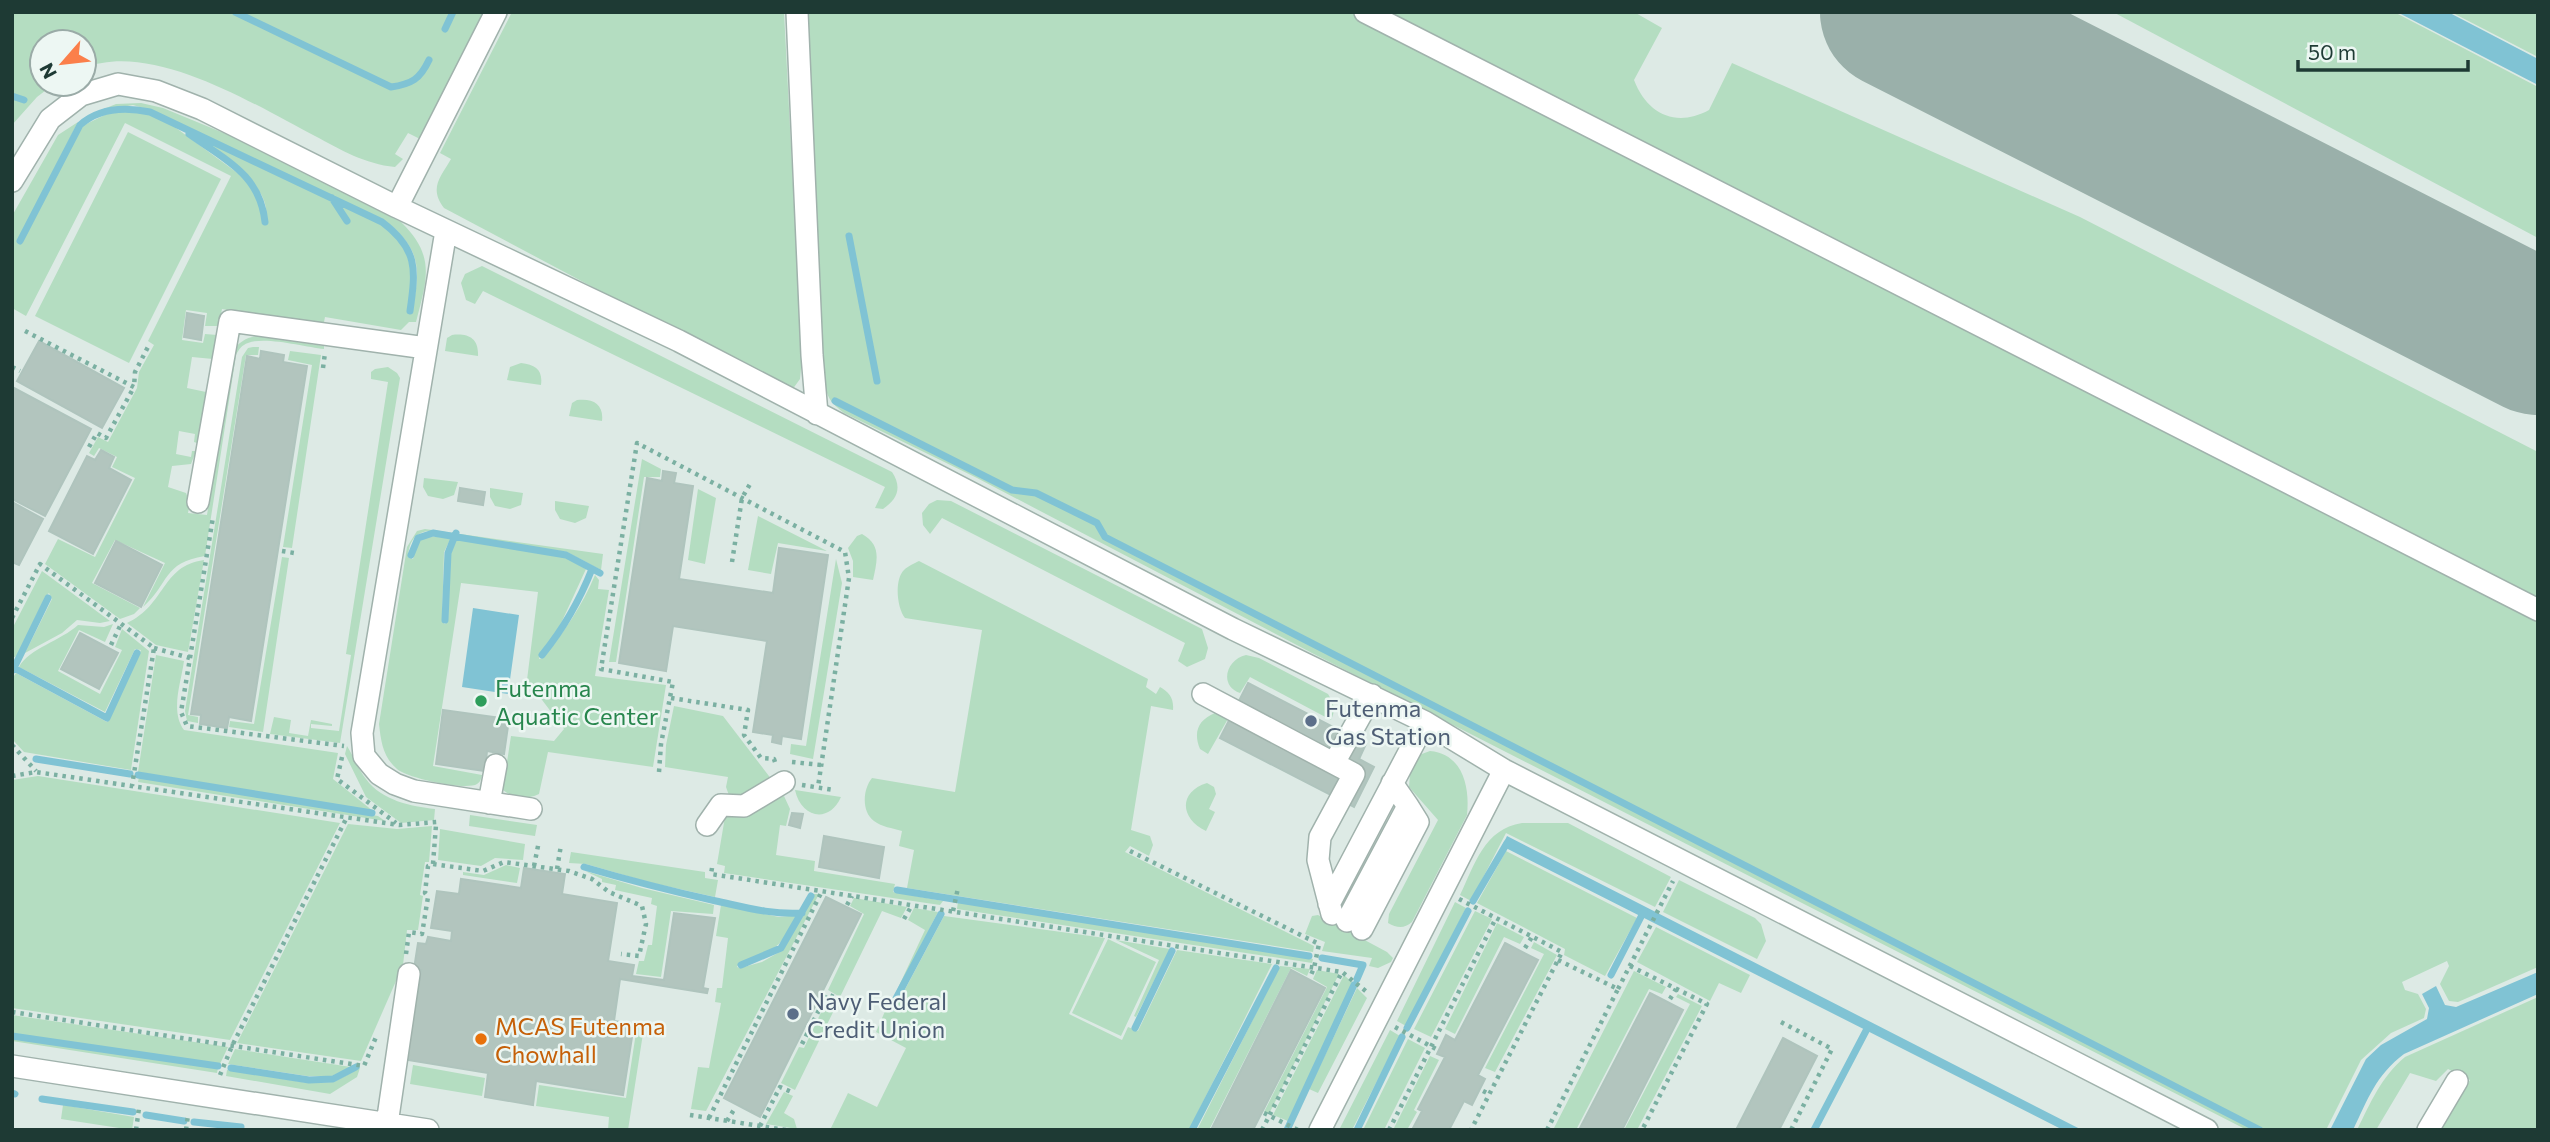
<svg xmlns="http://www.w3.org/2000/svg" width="2550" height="1142" font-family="Commissioner,sans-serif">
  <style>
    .green { fill: #b4ddc1 }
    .water { fill: #80c3d4 }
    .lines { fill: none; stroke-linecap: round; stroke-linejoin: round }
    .stream { stroke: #80c3d4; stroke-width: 7 }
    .runway { stroke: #9ab0aa; stroke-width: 154 }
    .building { fill: #b2c5be; stroke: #afc4bd; stroke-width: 2 }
    .minor-casing { stroke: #a0b2ac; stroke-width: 24 }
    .path { stroke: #7bb0a2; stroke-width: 4.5; stroke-dasharray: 3.5 5; stroke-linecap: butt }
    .minor { stroke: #fff; stroke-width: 21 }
    .leisure-dot { fill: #2e9e5b; stroke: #edf7f3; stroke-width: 2.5 }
    .service-dot { fill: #5c6f8a; stroke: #edf7f3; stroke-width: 2.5 }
    .food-dot { fill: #e8710a; stroke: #edf7f3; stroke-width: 2.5 }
    .labels { text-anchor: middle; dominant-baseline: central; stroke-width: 5; stroke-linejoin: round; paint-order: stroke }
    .leisure-label { font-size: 24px; fill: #27864d; stroke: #edf7f3; text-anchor: start }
    .service-label { font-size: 24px; fill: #4e5e75; stroke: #edf7f3; text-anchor: start }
    .food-label { font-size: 24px; fill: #c56008; stroke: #edf7f3; text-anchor: start }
  </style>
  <rect width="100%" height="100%" fill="#ddeae5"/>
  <path class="green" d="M12,12H483L420,139L408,133L395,154L403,159L395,167C365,164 341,150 315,136C255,105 152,40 84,68V42H42V84H54L37,97L12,125Z
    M512,12H784L802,359L800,379L792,390L779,386L444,208C429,188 440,178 451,159L440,153Z
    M806,12H1349L2538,616V967L2458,1002L2449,1001L2440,984L2449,966L2447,961L2402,982L2405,990L2418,994L2426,1009L2424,1018L2391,1033L2361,1060L2326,1130H2247L1312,653L977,478L844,413C826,399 826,394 824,372Z
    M1383,12H1634L1662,28L1634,80C1647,114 1676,128 1709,110L1732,63L2080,217L2538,452V600Z
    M2113,12H2394L2538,87V238Z
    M2451,12H2538V57Z
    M141,103L163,108L231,136L401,222C436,256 427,279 416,322H409L401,330L325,317L323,327L222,309L219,326H205L207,313L186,310L182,340L203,343L205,334L217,335L213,359L192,357L187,388L206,392L197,443L194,442L195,434L179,431L176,454L191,457L192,451H196L191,464L172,466L168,487L186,493L190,503L188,513L207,515L232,352C238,343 245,338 256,336L324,346V349C305,347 265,336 248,343C242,345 239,349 236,355L205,556C162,563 170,583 143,607L165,563L115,540L92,583L140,608L134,614L120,619L45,564L58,539L95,557L135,478L112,467L117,457L99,448L94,456L89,453L98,437L108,442L137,388L139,372L154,345L148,341L231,176L125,123L26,316L12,308V216L58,135L78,122L18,240L19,244L22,243L82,126L109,113L131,109L148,114L172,125L247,180L257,194L265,224C277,184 214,151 187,131L330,198L345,221L348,220L335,200C372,219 409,228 411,276C412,288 408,302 408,314H412C420,269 423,250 384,220L154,111L133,105L96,112L116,104Z
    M128,132L221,179L129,363L35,316Z
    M482,266L892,472C902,487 898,499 883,509L875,508L885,487L483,291L475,304L466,300L461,283L465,274Z
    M452,335C468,333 479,338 478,356L445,351L447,338Z
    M253,347H259L258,355H246L188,715L198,717V723L187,721L185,711L242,357L248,348Z
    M290,351L321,355L292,548L283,547L312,365L288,360Z
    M521,363C536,365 543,370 541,385L507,380L510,367Z
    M388,367L397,373L400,378L340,743L270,734L274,717L291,720L289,733L308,736L311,720L332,724V726L311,724V728L339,731L351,655L346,654L388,382L371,379V372L375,369Z
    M577,400C593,398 604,404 602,421L569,416L572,403Z
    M642,459L661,469L660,477H644L616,662H609Z
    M424,478L458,482L454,495L443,499L428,496L423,487Z
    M490,488L523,493L521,505L510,509L495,506L490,497Z
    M698,489L716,498L705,564L688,560Z
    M937,500L951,501L1202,629L1208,648L1205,659L1187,667L1178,661L1185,643L942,518L930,534L923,525L922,513L929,504Z
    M555,501L589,506L586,518L575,523L560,519L555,510Z
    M758,516L827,551L778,543L771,574L748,570Z
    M425,529L603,554L601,570L567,552L427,531C413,534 409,544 408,557L413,559L418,542L424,536L451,538L444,552L442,621L445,624L448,620L450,554L457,539L565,557L586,569L557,632L540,653L539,659L543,658C564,632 582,606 595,575L599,580L598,589L609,590L595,676L666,685L653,767L548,752L539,794C526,800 514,799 503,790L500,784L503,762H507L511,736L554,741L564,729L527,680L538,592L461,583L433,766L482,775C481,779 481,781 477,784C466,791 407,778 397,769C383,757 381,742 379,724L407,547L417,531Z
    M862,534C882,545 877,561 873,580L853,577V561L848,548L857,536Z
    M282,557L289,558L263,732L229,727L230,721L254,724Z
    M836,559L842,583L813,759L790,754L791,744L806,746Z
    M204,560L188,652L156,645L127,623C166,605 161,566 204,560Z
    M919,561L1148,679L1146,687L1156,694L1160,687C1169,692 1174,698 1173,710L1151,706L1131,830L1150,836L1153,845L1149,856L1130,846L1125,852L1314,946L1313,952L907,888L914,850L899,846L902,831C892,828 882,827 874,821C861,811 863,789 872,778L955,792L982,630L905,618C897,608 894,580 904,570C908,566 915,563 919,561Z
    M42,571L110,621L100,623L77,620L62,633L25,653L52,599L49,593L45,597L17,656L12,658V629Z
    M113,624L105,642L79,630L58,671L100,694L122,650L115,647L122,629L149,651L131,770L24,752L12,739V679L16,673L107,722L141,650L135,649L105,712L19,667C28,649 62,640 78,625L104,627Z
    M156,655L184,661C181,683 170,711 184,730L338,753L333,779L373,811L138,772Z
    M1246,655L1259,658L1328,694C1334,704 1336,709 1331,720L1250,677L1240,693C1218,685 1227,659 1246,655Z
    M674,706L723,716L772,780L731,801L726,787L728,777L665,767L666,745Z
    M1215,713L1229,717L1208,754L1200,749C1193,732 1198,720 1215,713Z
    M347,746C354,757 358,769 366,779C382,801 411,806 435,809L434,820L401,823L366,797L345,754Z
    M1430,751C1463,754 1470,787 1467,815L1412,922C1404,929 1397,928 1388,923L1389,914L1438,820L1409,787L1410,773L1419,755Z
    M38,776L340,823L230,1040L12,1008V780Z
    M139,777L378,816L385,821L138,782Z
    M1207,783L1214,787L1216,794L1209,809L1215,812L1206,831C1180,819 1178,792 1207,783Z
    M795,790L841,797C829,824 801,818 795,790Z
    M784,796L790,809L786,826L780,825L776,855L815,861L814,871L895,884L893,892L943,901L940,905L724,873L725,866L717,864L726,811L746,814Z
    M470,815L537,825L535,836L469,826Z
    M1522,823H1568L1671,877L1655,907L1506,833L1471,901L1460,895C1475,864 1484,829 1522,823Z
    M348,824L397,829L432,826L429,862H425L420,895L423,896L418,930H407L403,965L361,1061L237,1043Z
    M440,829L525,844L523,860L495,858L481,866L438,860Z
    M1506,851L1637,918L1605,976L1564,955L1565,949L1477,903Z
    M571,852L705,872V878L718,880L715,897L648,882L586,864L569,863Z
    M506,865L520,868L517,883L463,875V872L484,875Z
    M585,871L642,888L714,905L713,914L671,911L661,977L636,974L639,961H644L648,945H652L657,906L651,904L652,898L615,890L616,885L602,882V879Z
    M1679,880L1755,918L1761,924L1766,941L1757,959L1663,912Z
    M814,894H819L706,1111L691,1109L698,1067L709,1068L721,1003L715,1002L717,988H722L728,938L716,936L721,905L779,917L798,915C778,949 777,951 739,963L737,967L740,968L762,962L783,950Z
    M854,898L907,907L901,918L882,911L840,997L828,990L864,914L850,906Z
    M958,901L1313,959L1312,963L957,909Z
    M1455,902L1466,908L1406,1026L1397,1021Z
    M914,908L938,912L891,1003L925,930L908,920Z
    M1475,911L1492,919L1431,1037L1414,1029Z
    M1318,915L1387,952L1393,958L1391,962L1378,968L1369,966L1372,958L1322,951L1325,942L1305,934L1312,916Z
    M944,916L1105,938L1069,1014L1122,1040L1128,1027L1138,1031L1177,950L1272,964L1189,1130H830L848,1093L877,1107L906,1048L876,1032L886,1009L893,1012Z
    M1497,923L1524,937L1520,944L1504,937L1455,1034L1445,1029Z
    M1656,927L1750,975L1741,993L1719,983L1710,1001L1637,962Z
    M1108,939L1156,962L1121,1036L1072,1013Z
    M1116,940L1170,949L1136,1017L1134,1016L1159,960Z
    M1534,942L1557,955L1495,1072L1485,1068L1544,954L1531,948Z
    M1280,966L1310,969L1307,976L1291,968L1209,1130H1197Z
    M1317,970L1339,974L1269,1114L1264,1112L1327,987L1313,979Z
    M1634,971L1666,987L1662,994L1649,989L1576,1130H1553Z
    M1344,975L1353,983L1288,1121L1273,1115Z
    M1357,988L1367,998L1318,1093L1309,1089Z
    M1678,994L1702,1006L1637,1130H1624L1690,1004L1676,997Z
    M2538,997V1130H2440L2470,1080L2448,1069L2436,1081L2410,1073L2376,1130H2357C2371,1102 2381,1077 2405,1057Z
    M828,998L838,1002L795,1090L781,1083L799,1047L804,1048Z
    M12,1015L228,1047L220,1064L12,1034Z
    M637,1026L644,1027L628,1130H608L609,1117L536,1106L539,1085L626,1098Z
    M1390,1030L1400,1036L1352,1130H1339Z
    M12,1038L218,1068L217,1073L12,1041Z
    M1408,1039L1425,1048L1384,1130H1363Z
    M235,1049L351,1067L332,1076H307L228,1064Z
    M1430,1056L1439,1060L1414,1110L1417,1112L1407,1130H1393Z
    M413,1065L485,1078L482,1096L410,1084Z
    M360,1068L357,1077L330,1094L226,1076L227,1070L308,1083L334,1082Z
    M784,1092L793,1096L784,1113L794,1119L797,1129L766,1124Z
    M63,1105L134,1117L132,1130L61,1119Z"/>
  <path class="water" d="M2397,12H2448L2538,59V85Z
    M473,608L519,615L508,694L462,687Z
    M1507,836L2082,1130H2063L1502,846Z
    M2538,972V994L2404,1054C2376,1075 2368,1099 2353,1130H2330L2366,1059L2381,1045L2427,1019L2429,1008L2422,994L2436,986L2445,1005L2456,1007Z"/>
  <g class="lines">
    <path class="stream" d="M235,12L391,87C412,84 420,79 429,60
      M445,29L453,12
      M12,96L24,100
      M189,134C225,160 260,174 265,222
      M332,198L347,221
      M849,236L877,381
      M20,241L80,125C99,108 126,107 150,112L382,222C418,249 416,269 410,311
      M835,401L1012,490L1036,493L1097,523L1105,537L2260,1130
      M411,555L418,538L433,533L566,555L600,573
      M445,620L448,553L456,533
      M542,655C564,628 579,602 592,569
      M14,668L107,718L137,653
      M13,670L48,598
      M36,759L130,774
      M138,775L372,813
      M584,867C628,880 671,891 716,901C744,907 772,915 802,913
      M897,890L1309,956
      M1473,901L1507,843
      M1322,958L1363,965L1357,979
      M741,965L781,948L811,896
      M1611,975L1644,911
      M891,1008L941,914
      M1135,1028L1172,951
      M1407,1028L1468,911
      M12,1036L218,1066
      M231,1068L309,1080L333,1079L356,1067
      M12,1093L15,1094
      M42,1099L133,1112
      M146,1115L184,1121
      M194,1122L241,1127
      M1192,1130L1276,968
      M1287,1130L1354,985
      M1357,1130L1402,1037
      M1814,1130L1868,1027"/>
    <path class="runway" d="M1897,12L2538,338"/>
  </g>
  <path class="building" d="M187,313L204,316L201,340L184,337Z
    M39,341L124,388L102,428L17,381Z
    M261,351L284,355L283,362L307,366L251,721L229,717L227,728L200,724L201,715L191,714L247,356L260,359Z
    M14,388L91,429L45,516L12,499V392Z
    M101,450L114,457L109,468L131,480L93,554L49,531L87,456L95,460Z
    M663,471L676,473L674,483L693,486L679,579L773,593L779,548L828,555L801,739L782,736L781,744L772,742L773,735L753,732L767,641L673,626L666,671L619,663L647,478L662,481Z
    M460,488L485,492L483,505L458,501Z
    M12,502L43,519L19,565L12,562Z
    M116,541L162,565L141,607L95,583Z
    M80,633L118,653L99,689L61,669Z
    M1248,683L1366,744L1359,759L1374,767L1354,807L1220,738Z
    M443,710L509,719L504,754L487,751L485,771L436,764Z
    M792,813L803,814L800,828L789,825Z
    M824,836L884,847L879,878L819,867Z
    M524,868L565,874L562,894L617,903L608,961L634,965L632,976L664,980L674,913L715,918L703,988L708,989L707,993L620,979L614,1021L634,1024L623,1095L536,1081L533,1105L485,1097L488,1073L408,1060L409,1056L402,1055L411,995L417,996L421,970L414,969L418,943L426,944L428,937L451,941L452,931L431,928L437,891L459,894L461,879L521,888Z
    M826,897L861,914L760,1117L724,1098Z
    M1505,943L1538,960L1478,1075L1485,1079L1472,1105L1464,1101L1449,1130H1412L1422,1111L1418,1109L1445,1057L1437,1054L1446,1035L1455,1040Z
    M1291,970L1325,988L1253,1130H1211Z
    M1650,993L1683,1010L1622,1130H1579Z
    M1783,1038L1817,1056L1779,1130H1736Z"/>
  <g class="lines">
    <g class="minor-casing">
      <path id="minor" d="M797,12L812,355L817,414
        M1365,12L2538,610
        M12,181L50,119L81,95L118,84L156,91L202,109L397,207L679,341L1233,629L1425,722L1504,770L2207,1130
        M397,207L496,12
        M446,231L362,733L364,756L379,774L395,784L414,791L531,809
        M198,502L230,321L426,348
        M1203,694L1354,774L1320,837L1318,860L1332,914
        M1334,763L1372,695
        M489,803L496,765
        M707,825L721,805L744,806L784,782
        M1329,904L1425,722
        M1347,921L1408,806L1392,783
        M1362,929L1418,822L1408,806
        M12,1066L428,1130
        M387,1124L409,974
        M1320,1130L1504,770
        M2428,1130L2457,1081"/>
    </g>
    <path class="path" d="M25,331L134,387L135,372L149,345
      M12,367L20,371
      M323,368L325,353
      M89,447L97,433L106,438L134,387
      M282,551L294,553
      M732,562L742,498L750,484
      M12,618L40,564L154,648L132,786
      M111,645L121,624
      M154,648L190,658L181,712L187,726L344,746
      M190,658L213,517
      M671,698L748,710L744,735L761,758L774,759L776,765
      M12,745L36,771
      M342,757L337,779L396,823
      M792,762L821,765
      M659,772L661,744L673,682L601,669L637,443L845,552L849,578L818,787
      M12,776L36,772L399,825L437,822
      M802,785L834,790
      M1130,851L1319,944L1314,968L1310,977
      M433,864L436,825
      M534,866L539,841
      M712,868L711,874L1342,972L1368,993
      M557,869L561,845
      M1459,899L1496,918
      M847,905L852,896
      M953,911L958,888
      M904,919L912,905
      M1525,948L1532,937
      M406,954L409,932L422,934L428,897L425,893L428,866L433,864L483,871L504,862L569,871L592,879L609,892L642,906L646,924L639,956L621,954
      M1630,966L1707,1004L1642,1130
      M1618,989L1673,881
      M1670,999L1676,989
      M12,1012L364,1066L376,1037
      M1781,1022L1832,1049L1791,1130
      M1395,1027L1436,1049
      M802,1044L827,994L839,999
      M220,1075L232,1046L346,819
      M1483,1091L1489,1094
      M1264,1113L1298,1130
      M690,1115L786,1130
      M709,1118L822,891
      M727,1121L735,1108
      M760,1126L780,1087L794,1093
      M136,1130L139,1108
      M186,1130L188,1115
      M1262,1130L1342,972
      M1389,1130L1496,918L1562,952L1471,1130
      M1547,1130L1618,989L1558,960"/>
    <use href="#minor" class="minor"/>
  </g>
  <circle class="leisure-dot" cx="481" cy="701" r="7"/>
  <g class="service-dot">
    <circle cx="1311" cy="721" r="7"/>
    <circle cx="793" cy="1014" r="7"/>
  </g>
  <circle class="food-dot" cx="481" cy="1039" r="7"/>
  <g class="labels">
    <g class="leisure-label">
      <text x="495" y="687">Futenma<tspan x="495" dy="28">Aquatic Center</tspan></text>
    </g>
    <g class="service-label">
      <text x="1325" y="707">Futenma<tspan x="1325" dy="28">Gas Station</tspan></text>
      <text x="807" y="1000">Navy Federal<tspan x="807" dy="28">Credit Union</tspan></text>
    </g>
    <g class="food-label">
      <text x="495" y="1025">MCAS Futenma<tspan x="495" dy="28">Chowhall</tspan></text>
    </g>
  </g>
  <rect width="2550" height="1142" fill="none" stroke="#1e3a34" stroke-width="28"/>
  <g transform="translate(63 63) rotate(242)"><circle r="33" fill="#edf7f3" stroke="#9aaba7" stroke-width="2"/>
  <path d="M0-5L12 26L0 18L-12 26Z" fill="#fb7f4a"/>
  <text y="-10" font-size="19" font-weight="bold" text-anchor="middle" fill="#1e3a34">N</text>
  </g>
  <path d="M2298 60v10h170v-10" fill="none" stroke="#1e3a34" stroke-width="3.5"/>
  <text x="2308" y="60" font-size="21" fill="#1e3a34" stroke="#edf7f3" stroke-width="5" paint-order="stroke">50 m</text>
</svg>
